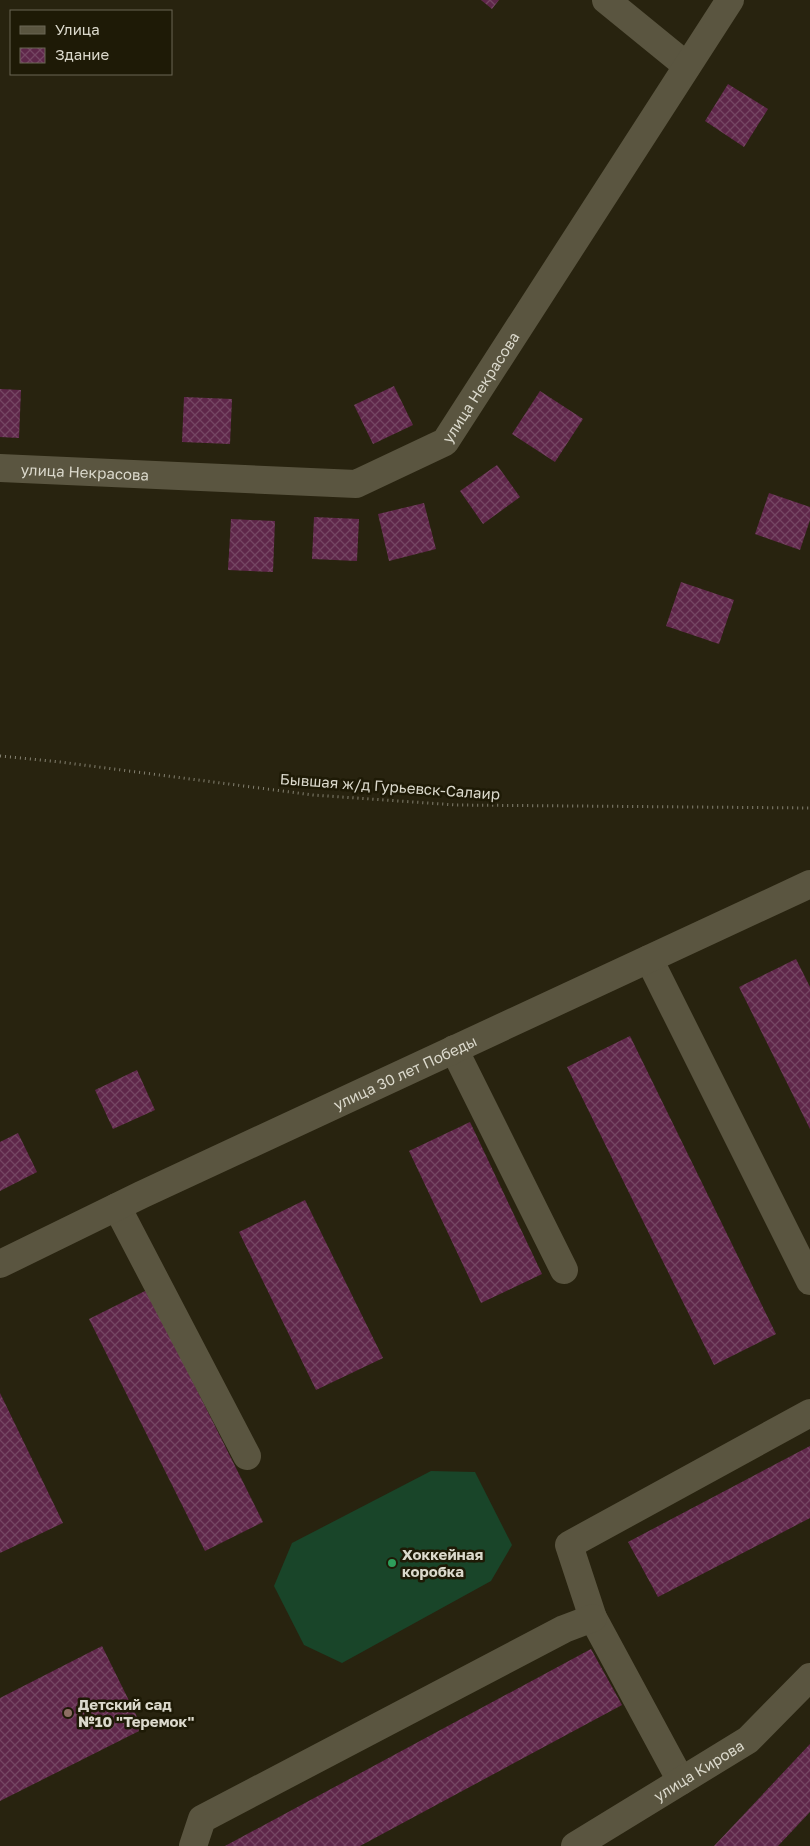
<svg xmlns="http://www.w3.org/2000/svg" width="810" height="1846" font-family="'Golos Text',sans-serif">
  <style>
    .grass { fill: #194529 }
    .building { fill: url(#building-cross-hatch) }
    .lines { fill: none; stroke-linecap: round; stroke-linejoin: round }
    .path { stroke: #848171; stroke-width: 3; stroke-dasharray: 1 4; stroke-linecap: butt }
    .minor { stroke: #5a5540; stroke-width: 28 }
    .leisure-dot { fill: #2e9e5b; stroke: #1e1a06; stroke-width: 2 }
    .education-dot { fill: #8d6e63; stroke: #1e1a06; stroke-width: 2 }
    .labels { text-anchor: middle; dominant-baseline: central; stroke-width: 5; stroke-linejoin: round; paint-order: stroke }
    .street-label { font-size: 15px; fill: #dbd9cc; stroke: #1e1a06 }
    .poi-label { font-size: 15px; font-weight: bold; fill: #dbd9cc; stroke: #1e1a06; text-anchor: start }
  </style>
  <defs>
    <pattern id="building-cross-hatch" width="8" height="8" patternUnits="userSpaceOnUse" patternTransform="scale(1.25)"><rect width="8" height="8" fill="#5f274a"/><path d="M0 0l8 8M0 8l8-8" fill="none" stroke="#754663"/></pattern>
  </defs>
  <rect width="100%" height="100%" fill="#28230f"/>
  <path class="grass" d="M431,1471L475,1472L512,1545L491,1581L342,1663L304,1645L274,1586L292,1543Z"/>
  <path class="building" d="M481,0H499L492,9Z
    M728,84L768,109L744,147L705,121Z
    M394,386L413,425L373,444L354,405Z
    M0,389L21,390L19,438L0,437Z
    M540,391L583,419L555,462L512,434Z
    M184,397L232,399L230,444L182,442Z
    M497,465L520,497L483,524L460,491Z
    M769,493L810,507V520L800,550L755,534Z
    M424,503L436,549L389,561L378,514Z
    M314,517L359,519L357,561L312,559Z
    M231,519L275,521L273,572L228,570Z
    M681,582L734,600L719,644L666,626Z
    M796,959L810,987V1129L739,987Z
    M630,1036L776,1334L714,1365L567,1067Z
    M137,1070L155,1110L113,1129L95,1090Z
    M470,1122L542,1274L481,1303L409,1151Z
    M18,1133L37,1172L0,1191V1142Z
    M305,1200L383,1358L316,1390L239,1232Z
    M147,1290L263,1522L205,1551L89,1319Z
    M0,1393L63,1523L0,1553Z
    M810,1446V1518L658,1597L628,1542Z
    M102,1646L143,1729L0,1801V1698Z
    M591,1649L622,1705L360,1846H225Z
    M810,1744V1812L778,1846H714Z"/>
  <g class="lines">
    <path class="path" d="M0,756L60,762L313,795L456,805L810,808"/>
    <g class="minor">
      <path d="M606,0L687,66"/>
      <path id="s1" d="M0,468L356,484L445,442L730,0"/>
      <path d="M649,959L810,1281"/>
      <path d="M454,1049L564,1270"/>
      <path d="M117,1207L247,1456"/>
      <path id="s2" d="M0,1264L141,1195L810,884"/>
      <path d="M681,1781L593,1618L569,1545L810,1413"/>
      <path d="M193,1846L202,1819L564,1629L593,1618"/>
      <path id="s3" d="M575,1846L748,1740L810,1677"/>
    </g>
  </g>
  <circle class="leisure-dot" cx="392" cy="1563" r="5"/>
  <circle class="education-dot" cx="68" cy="1713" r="5"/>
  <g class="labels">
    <g class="street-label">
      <text stroke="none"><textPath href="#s1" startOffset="520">улица Некрасова</textPath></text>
      <text stroke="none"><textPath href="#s1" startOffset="85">улица Некрасова</textPath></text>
      <text transform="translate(390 786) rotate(4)">Бывшая ж/д Гурьевск-Салаир</text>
      <text stroke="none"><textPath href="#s2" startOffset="448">улица 30 лет Победы</textPath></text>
      <text stroke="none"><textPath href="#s3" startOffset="145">улица Кирова</textPath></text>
    </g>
    <g class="poi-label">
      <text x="402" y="1554">Хоккейная<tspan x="402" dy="17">коробка</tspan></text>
      <text x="78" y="1704">Детский сад<tspan x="78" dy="17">№10 "Теремок"</tspan></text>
    </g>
  </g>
  <rect x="10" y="10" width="162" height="65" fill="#1e1a06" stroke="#6a6655"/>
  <rect x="20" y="26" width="25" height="8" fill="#5a5540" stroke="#6a6655"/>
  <text x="55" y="35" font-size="15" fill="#dbd9cc">Улица</text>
  <rect x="20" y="48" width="25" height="15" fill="url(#building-cross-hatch)" stroke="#6a6655"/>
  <text x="55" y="60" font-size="15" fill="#dbd9cc">Здание</text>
</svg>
